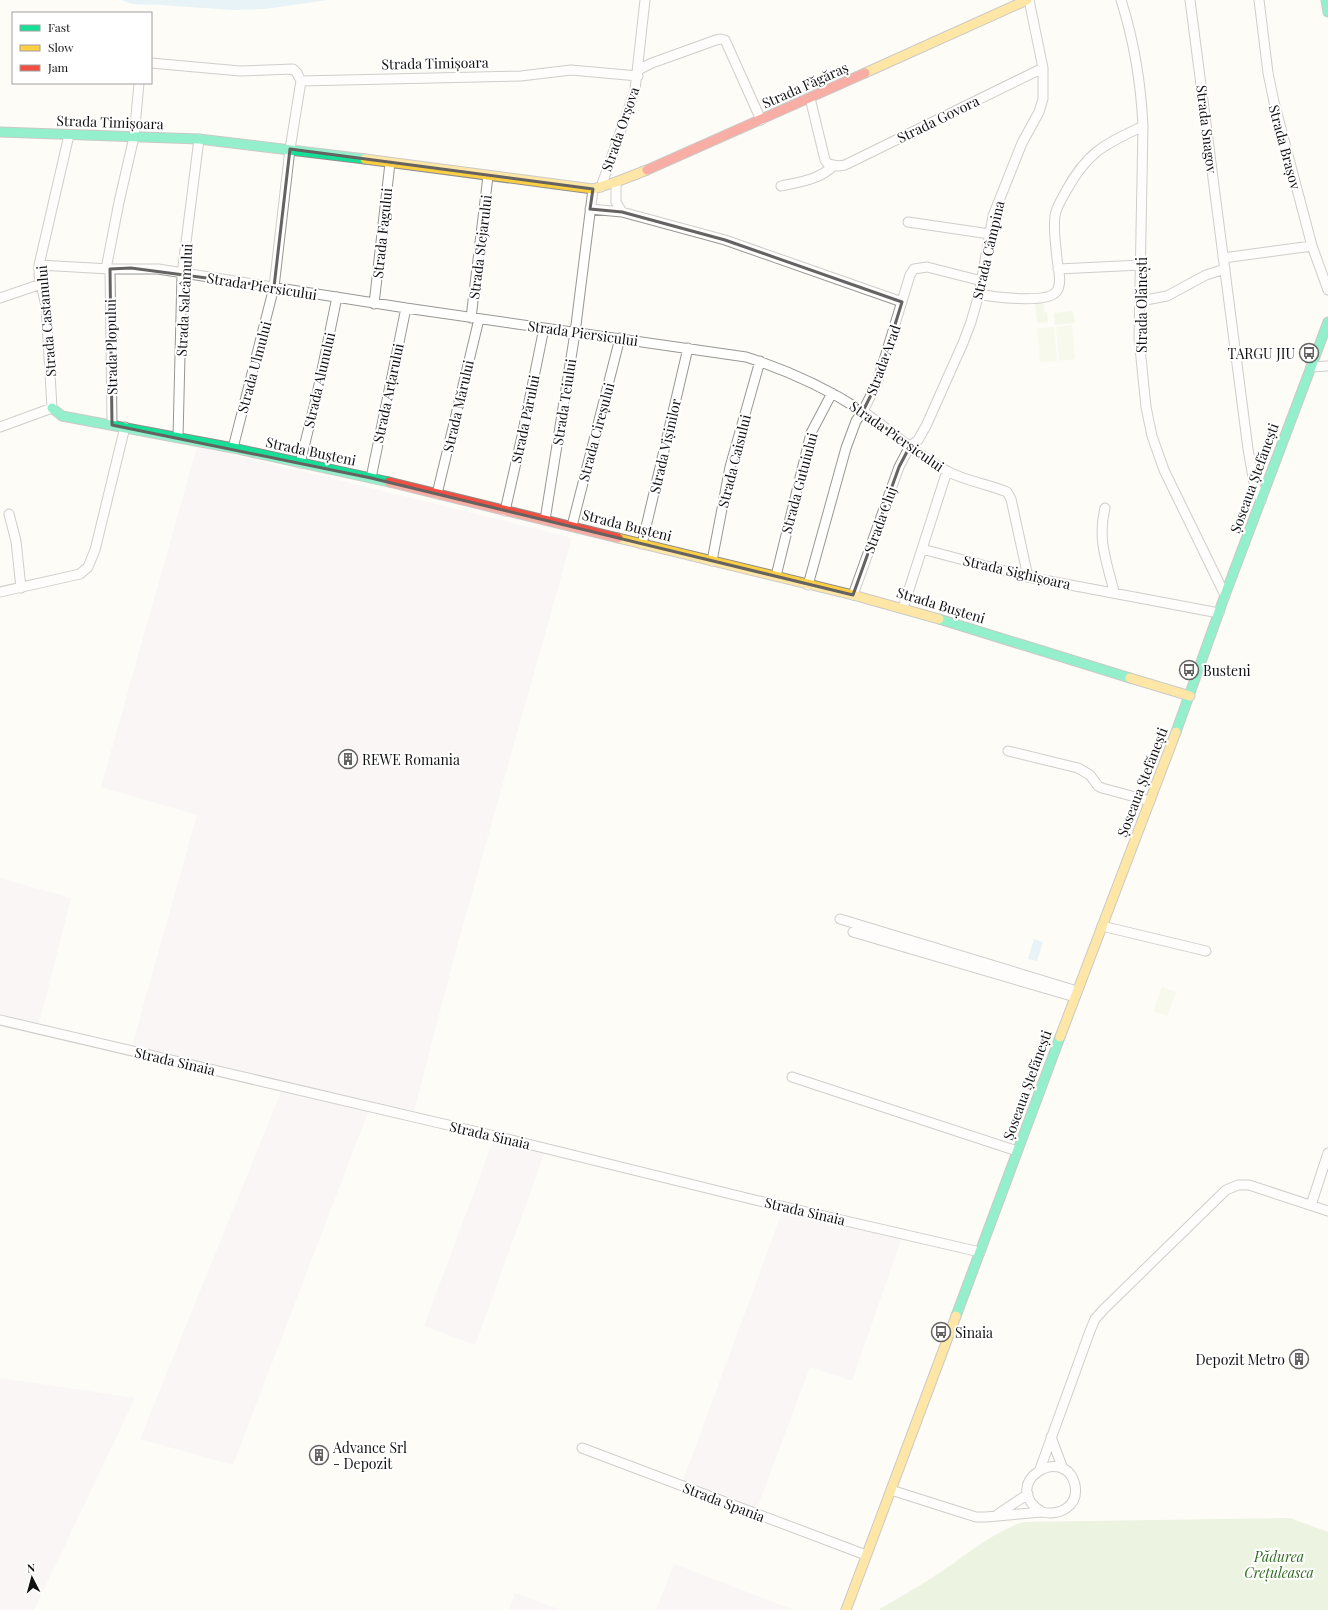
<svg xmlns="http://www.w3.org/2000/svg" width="1328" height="1610" font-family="'Playfair Display',serif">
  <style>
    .industrial { fill: #f5f0f3 }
    .green { fill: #e7f3d7 }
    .forest { fill: #d8eac5 }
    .pitch { fill: #f0f6e1 }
    .water { fill: #cde8f7 }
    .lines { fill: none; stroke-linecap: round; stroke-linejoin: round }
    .street-casing { stroke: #979795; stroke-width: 11 }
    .fast-casing { stroke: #8e8d8b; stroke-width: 11 }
    .slow-casing { stroke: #8e8d8b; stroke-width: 11 }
    .jam-casing { stroke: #8e8d8b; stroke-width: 11 }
    .street { stroke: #fffffe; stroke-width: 9 }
    .fast { stroke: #16e098; stroke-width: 9 }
    .slow { stroke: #ffcf43; stroke-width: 9 }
    .jam { stroke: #f24e42; stroke-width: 9 }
    .marked { fill: none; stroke: #646362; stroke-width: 3; stroke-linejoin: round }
    .labels { text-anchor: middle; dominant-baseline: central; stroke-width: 4; stroke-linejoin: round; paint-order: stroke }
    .street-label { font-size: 14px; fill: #111; stroke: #fff }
    .poi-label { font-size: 14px; fill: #111; stroke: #fff; text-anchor: start }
    .park-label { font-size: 14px; font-style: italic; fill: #2f6b1f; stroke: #fff }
  </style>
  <rect width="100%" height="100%" fill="#fdfcf7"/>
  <path class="industrial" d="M197,447L331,478L572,538L456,950L414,1111L132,1046L197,815L101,787Z
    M0,878L71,898L38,1028L0,1020Z
    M283,1087L370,1107L233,1465L140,1439Z
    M495,1136L546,1149L475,1345L424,1326Z
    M784,1207L903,1234L852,1381L810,1367L755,1514L681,1486Z
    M0,1378L135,1398L34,1610H0Z
    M674,1564L794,1610H656Z
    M515,1593L561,1610H509Z"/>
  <path class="green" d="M1035,303H1043L1044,313L1047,312L1048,322L1037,323Z
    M1073,311L1075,323L1055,325L1054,313Z"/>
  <path class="forest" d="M1290,1518L1328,1532V1610H878C896,1599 915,1589 933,1577C963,1558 989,1534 1023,1522Z"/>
  <path class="pitch" d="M1072,325L1075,359L1059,361L1056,327Z
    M1054,327L1057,361L1040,362L1037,329Z
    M1162,987L1176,992L1167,1016L1153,1011Z"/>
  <path class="water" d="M121,0H328L265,9L233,10L161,5L132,4Z
    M1034,939L1043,942L1037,961L1028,959Z"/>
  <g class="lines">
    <g class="street-casing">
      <path id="street" d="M1121,0C1134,41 1141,84 1143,126L1139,338L1146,407L1152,436L1164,470L1225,595
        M1190,0L1248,449L1254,483L1261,500
        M1259,0L1268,73L1274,102L1312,246L1328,290
        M151,63L240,71L293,69L297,73L301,81
        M638,70L652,63L716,40L721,39L725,40L761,120
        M810,98L825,160L828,164L838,166L845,165L1043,68
        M616,182V202L622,212L725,240L902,302
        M781,186C799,182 819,180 833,166
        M601,187L635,90L645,0
        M590,209L622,212
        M908,222L990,234
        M1223,258L1312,246
        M39,265L110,269H158L406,308L746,357C787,370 826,388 862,411C890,429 916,455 947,471C965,481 988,484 1007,492L1011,499L1028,577
        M106,269L119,202L134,137L139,83
        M110,269L112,425
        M1058,269L1141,265
        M979,294C993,297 1046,304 1056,292C1063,284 1058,268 1057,259C1056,245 1053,230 1055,216C1056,207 1062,199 1066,191C1088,151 1104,145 1143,126
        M0,298L41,284
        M1140,301L1167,296L1206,275L1225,269
        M374,304L390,163
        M471,318L488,176
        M1311,367L1328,366
        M0,427L52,408L46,306L39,275V265L69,135
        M178,437L182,274L199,139
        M233,448L274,287L290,149L301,81L521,76L571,70L638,76
        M300,463L316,399L337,297
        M371,478L406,308
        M437,494L479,319
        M1105,508C1097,540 1107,562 1114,592
        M505,511L522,436L544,328
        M9,514L16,541L21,588
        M545,520L575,333L593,189
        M572,526L620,338
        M642,544L688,348
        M922,549L1028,577L1219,613
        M712,561L730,467L760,361
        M776,576L811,433L832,393
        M808,585L846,448L856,421L863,411L877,383L910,275L914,269L927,267L982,281
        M0,592L80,574L88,567L95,550L125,427
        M853,595L899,467L910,446L918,440L926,426L963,343L971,322L979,294L993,216L1022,143L1039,112L1043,99V68L1029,0
        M903,608L947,471
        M1008,751L1078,768L1090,775L1098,786L1102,788L1150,801
        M840,919L1077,991
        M1102,926L1206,951
        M853,932L1075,997
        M0,1020L495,1136L755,1200L980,1252
        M792,1077L1017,1151
        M1311,1205L1328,1153
        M1051,1437L1063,1469
        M582,1448L866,1555
        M1040,1469L1090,1331L1095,1319L1103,1310L1226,1190L1238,1185H1249L1328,1211
        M891,1490L976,1517H986L1042,1512C1060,1516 1079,1506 1075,1485C1065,1442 997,1484 1042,1512
        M998,1514L1028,1494"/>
    </g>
    <g class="fast-casing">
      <path id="fast" d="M1326,0L1328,12
        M0,132L199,139L365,159
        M52,408L62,416L233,448L389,482
        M939,619L1130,678
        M1176,732L1225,595L1328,322
        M956,1316L1060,1037"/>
    </g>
    <g class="slow-casing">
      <path id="slow" d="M865,73L1027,0
        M365,159L593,189L616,182L647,170
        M618,538L853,595L939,619
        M1130,678L1190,696
        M1060,1037L1176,732
        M846,1610L956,1316"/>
    </g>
    <g class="jam-casing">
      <path id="jam" d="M647,170L865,73
        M389,482L618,538"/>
    </g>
    <use href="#street" class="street"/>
    <use href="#fast" class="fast"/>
    <use href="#slow" class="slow"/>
    <use href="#jam" class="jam"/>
  </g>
  <path d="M0 0H1328V1610H0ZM290,149L593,189L590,209L622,212L725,240L902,302L877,383L863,411L910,446L899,467L853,595L371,478L112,425L110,269L131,268L274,287Z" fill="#fdfcf7" fill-opacity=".55" fill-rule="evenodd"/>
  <path class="marked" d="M290,149L593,189L590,209L622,212L725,240L902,302L877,383L863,411L910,446L899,467L853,595L371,478L112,425L110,269L131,268L274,287Z"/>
  <defs>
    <g id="bus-ring" transform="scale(1)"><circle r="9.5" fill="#fff" stroke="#646362" stroke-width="1.5"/><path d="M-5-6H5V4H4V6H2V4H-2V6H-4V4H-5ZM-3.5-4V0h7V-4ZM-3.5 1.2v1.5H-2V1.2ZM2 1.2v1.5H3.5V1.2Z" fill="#646362"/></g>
    <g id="building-ring" transform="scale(1)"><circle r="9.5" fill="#fff" stroke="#646362" stroke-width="1.5"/><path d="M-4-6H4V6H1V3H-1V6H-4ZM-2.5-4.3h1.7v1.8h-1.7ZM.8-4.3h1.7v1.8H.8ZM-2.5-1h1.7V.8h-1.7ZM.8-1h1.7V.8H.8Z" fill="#646362"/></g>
  </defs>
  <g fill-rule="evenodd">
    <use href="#bus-ring" x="1309" y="353"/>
    <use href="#bus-ring" x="1189" y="670"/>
    <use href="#building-ring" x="348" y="759"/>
    <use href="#bus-ring" x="941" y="1332"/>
    <use href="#building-ring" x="1299" y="1359"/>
    <use href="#building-ring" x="319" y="1455"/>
  </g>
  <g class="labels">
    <g class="street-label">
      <text transform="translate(435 63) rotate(-1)">Strada Timișoara</text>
      <text transform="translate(805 85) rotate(-24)">Strada Făgăraș</text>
      <text transform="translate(938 119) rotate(-26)">Strada Govora</text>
      <text transform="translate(110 122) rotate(2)">Strada Timișoara</text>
      <text transform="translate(620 129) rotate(-71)">Strada Orșova</text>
      <text transform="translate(1207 129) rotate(83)">Strada Snagov</text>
      <text transform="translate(1285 147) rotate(75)">Strada Brașov</text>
      <text transform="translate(382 233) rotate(-84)">Strada Fagului</text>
      <text transform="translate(480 247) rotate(-83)">Strada Stejarului</text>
      <text transform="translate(988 250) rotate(-77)">Strada Câmpina</text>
      <text transform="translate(262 286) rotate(9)">Strada Piersicului</text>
      <text transform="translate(184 300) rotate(-87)">Strada Salcâmului</text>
      <text transform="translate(1141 305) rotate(-90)">Strada Olănești</text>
      <text transform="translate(46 321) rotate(-95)">Strada Castanului</text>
      <text transform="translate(583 333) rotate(8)">Strada Piersicului</text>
      <text transform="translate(111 347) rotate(-91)">Strada Plopului</text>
      <text transform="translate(883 360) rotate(-70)">Strada Arad</text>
      <text transform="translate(254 367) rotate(-75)">Strada Ulmului</text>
      <text transform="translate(319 380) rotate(-77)">Strada Alunului</text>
      <text transform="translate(388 393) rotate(-78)">Strada Arțarului</text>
      <text transform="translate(564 402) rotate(-81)">Strada Teiului</text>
      <text transform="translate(458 406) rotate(-77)">Strada Mărului</text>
      <text transform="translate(525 419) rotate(-78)">Strada Părului</text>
      <text transform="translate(596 432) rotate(-75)">Strada Cireșului</text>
      <text transform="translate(897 436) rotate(35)">Strada Piersicului</text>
      <text transform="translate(665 446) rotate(-77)">Strada Vișinilor</text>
      <text transform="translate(311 451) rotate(12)">Strada Bușteni</text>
      <text transform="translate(734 461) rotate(-76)">Strada Caisului</text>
      <text transform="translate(1254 478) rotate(-70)">Șoseaua Ștefănești</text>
      <text transform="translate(799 483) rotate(-75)">Strada Gutuiului</text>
      <text transform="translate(880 520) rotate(-70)">Strada Cluj</text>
      <text transform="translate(627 525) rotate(14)">Strada Bușteni</text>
      <text transform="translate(1017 572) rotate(13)">Strada Sighișoara</text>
      <text transform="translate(941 605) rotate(17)">Strada Bușteni</text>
      <text transform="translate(1142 782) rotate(-69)">Șoseaua Ștefănești</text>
      <text transform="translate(175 1061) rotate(13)">Strada Sinaia</text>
      <text transform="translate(1027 1085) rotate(-70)">Șoseaua Ștefănești</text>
      <text transform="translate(490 1135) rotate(13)">Strada Sinaia</text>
      <text transform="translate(805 1211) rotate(13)">Strada Sinaia</text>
      <text transform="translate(724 1502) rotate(21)">Strada Spania</text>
    </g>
    <g class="poi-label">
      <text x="1295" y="353" text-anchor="end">TARGU JIU</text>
      <text x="1203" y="670">Busteni</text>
      <text x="362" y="759">REWE Romania</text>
      <text x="955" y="1332">Sinaia</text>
      <text x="1285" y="1359" text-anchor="end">Depozit Metro</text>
      <text x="333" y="1447">Advance Srl<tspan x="333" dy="16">- Depozit</tspan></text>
    </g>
    <g class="park-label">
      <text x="1279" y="1556">Pădurea<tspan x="1279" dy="16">Crețuleasca</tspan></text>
    </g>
  </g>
  <rect x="12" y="12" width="140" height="72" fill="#ffffff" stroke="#a0a0a0"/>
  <rect x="20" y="25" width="20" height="6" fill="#16e098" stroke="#a0a0a0"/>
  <text x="48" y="32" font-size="12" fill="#111111">Fast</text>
  <rect x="20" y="45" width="20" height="6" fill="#ffcf43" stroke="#a0a0a0"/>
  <text x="48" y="52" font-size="12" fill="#111111">Slow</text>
  <rect x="20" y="65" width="20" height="6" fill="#f24e42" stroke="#a0a0a0"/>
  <text x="48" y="72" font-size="12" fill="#111111">Jam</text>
  <g transform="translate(32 1578) rotate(354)" stroke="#ffffff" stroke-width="3" paint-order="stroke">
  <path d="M0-3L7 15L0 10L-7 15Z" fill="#111111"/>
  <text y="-6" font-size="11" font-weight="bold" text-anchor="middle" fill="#111111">N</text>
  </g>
</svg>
